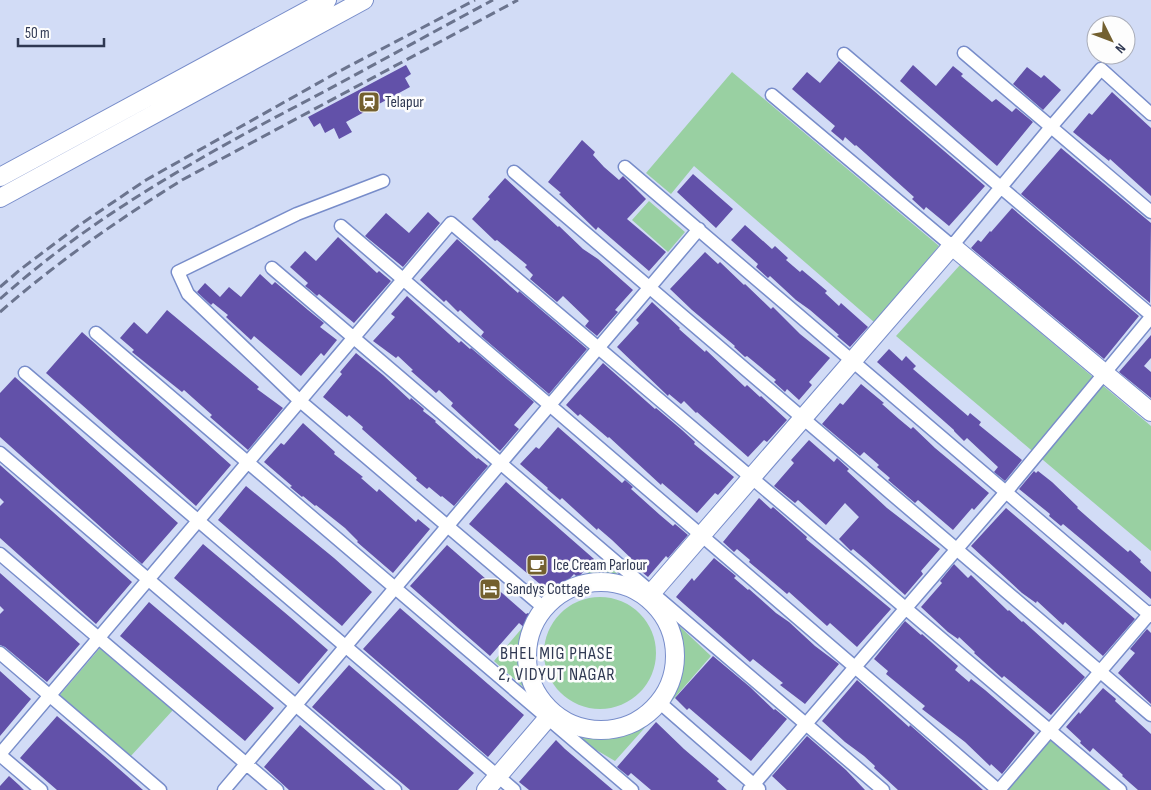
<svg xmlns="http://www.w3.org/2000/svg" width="1151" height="790" font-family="'Sofia Sans Condensed',sans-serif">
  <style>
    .green { fill: #99d0a2 }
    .building { fill: #6251a9 }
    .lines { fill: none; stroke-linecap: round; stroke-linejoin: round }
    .street-casing { stroke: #788dca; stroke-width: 15 }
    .secondary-casing { stroke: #788dca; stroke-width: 20 }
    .street { stroke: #fff; stroke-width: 12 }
    .secondary { stroke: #fff; stroke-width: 18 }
    .rail { stroke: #6b748e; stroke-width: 3; stroke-dasharray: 10 5; stroke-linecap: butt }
    .labels { text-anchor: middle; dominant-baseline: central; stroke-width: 5; stroke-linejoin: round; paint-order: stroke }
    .poi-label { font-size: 16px; fill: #2f3852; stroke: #fdfdfd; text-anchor: start }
    .neighbourhood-label { font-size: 18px; letter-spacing: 1px; fill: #2f3852; stroke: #fdfdfd }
  </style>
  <rect width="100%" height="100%" fill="#d2dcf6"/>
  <path class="green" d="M732,72L939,246L874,322L694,166L671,194L646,173Z
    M649,201L685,232L668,252L632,220Z
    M960,265L1151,426V551L896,336Z
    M602,561L626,581C607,575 599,575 579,580Z
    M544 653a56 56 0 1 1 112 0a56 56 0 1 1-112 0Z
    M529,620C519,649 517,664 530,693L494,661Z
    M674,621L711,656L671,702C681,671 683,653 674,621Z
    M100,648L173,710L130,757L59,696Z
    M647,721L649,723L615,761L569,734L570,731L573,729C606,737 616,730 647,721Z
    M1051,738L1112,790H1005Z"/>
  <path class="building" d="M839,61L985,186L949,226L926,207L924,210L912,199L914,197L856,145L855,146L845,137L843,141L831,131L835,126L792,89L807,72L820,83Z
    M406,65L411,74L405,78L410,87L346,122L352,132L339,139L334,128L325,133L320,123L314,127L308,117Z
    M913,65L936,86L953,66L963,74L961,76L992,102L996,99L1012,112L1016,108L1033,122L997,166L900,81Z
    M1027,67L1041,78L1044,75L1061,90L1043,110L1013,84Z
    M1112,92L1151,128V196L1110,159L1109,161L1073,132L1089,113L1092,115Z
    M582,140L595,152L593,155L604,167L619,180L623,176L646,199L627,219L666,252L649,271L598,227L596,230L559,194L561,193L548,182Z
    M1061,148L1151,223L1150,303L1021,194Z
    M693,174L733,209L716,228L677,192Z
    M505,178L558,227L559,226L583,249L598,259L633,290L615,310L618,312L597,336L585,326L589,321L563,296L557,302L530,279L533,275L525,267L527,265L497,240L495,241L472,219L490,199L488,197Z
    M1012,208L1139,316L1104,359L971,248L978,240L981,242L990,231L991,232Z
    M428,212L440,223L403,267L365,236L386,213L409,233Z
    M745,225L772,249L775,246L788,258L786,260L800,272L802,270L827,291L825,293L839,306L841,303L868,327L850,347L837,336L839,335L810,310L796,300L770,276L768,278L756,267L758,264L731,240Z
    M338,237L377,273L379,271L391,281L354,323L319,294L317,296L309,289L305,286L308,283L290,267L305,251L316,261Z
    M457,239L518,293L519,291L587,349L549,394L481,336L484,332L460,310L458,312L446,300L444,302L420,280Z
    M705,252L718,264L720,262L744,285L745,284L771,309L773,307L800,334L830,358L809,382L812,385L799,400L787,389L785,392L774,382L776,380L747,356L745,357L734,347L735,346L692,310L670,289Z
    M260,274L272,285L275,282L308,310L324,323L320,327L337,340L324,356L321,353L301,376L254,336L251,340L226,317L228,315L213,303L211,305L197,292L205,283L220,297L229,287L241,297Z
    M407,296L459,343L461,341L470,349L471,348L534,402L514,425L519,429L500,451L451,406L453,403L439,390L436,393L411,371L413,370L398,356L396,358L373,341L395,317L391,314Z
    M652,302L680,328L679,329L705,352L706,350L745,387L747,385L760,397L761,396L787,420L767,442L764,440L748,457L697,412L696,413L684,401L681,404L669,394L668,396L617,347L639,323L636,320Z
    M167,310L259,387L257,389L283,408L248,450L210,417L212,415L184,390L182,392L132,352L134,350L120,338L134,322L147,334Z
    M82,332L231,465L196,506L46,373Z
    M1151,335V358L1144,366L1151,372V398L1119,372Z
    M889,349L902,361L906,356L916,366L913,369L968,416L970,413L981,422L979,425L1022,460L1005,481L994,472L998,467L967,438L964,441L954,431V430L877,362Z
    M356,353L383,375L410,400L411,398L424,409L423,411L436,421L435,422L477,459L478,458L488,466L454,506L442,496L441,497L429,487L427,489L416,480L417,478L362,429L363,427L349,415L347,417L323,397L342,374L340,372Z
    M603,363L655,409L656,408L682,430L695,442L694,444L734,477L718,495L715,493L697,513L662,483L661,485L609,437L608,438L580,414L578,416L566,405Z
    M15,377L178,523L142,564L0,437V393Z
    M861,384L884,403L882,404L899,419L911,429L913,427L935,448L989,493L974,510L972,508L953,530L918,500L915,503L888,480L890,478L877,467L879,465L864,452L860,456L822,424L840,403L843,405Z
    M303,423L335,452L334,454L363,477L361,478L377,492L379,489L416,522L418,519L430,529L393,573L357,542L358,541L345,528L316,505L315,506L303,496L302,497L290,487L292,486L264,462L281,443L284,445Z
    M558,427L622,483L625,480L633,487L631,489L660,515L673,526L675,524L688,535L668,558L666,556L648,577L636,567L638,565L612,540L598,528L597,530L562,498L560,500L547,489L548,488L520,464L536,447L539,449Z
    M809,440L834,462L837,458L849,469L847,471L887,508L940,549L921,571L923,574L905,595L866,560L853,549L851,551L839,539L859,517L845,503L826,525L798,500L795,503L774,486L794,463L791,460Z
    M0,465L132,582L96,624L0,538V506L4,502L0,498Z
    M1034,471L1036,473L1038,471L1052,482L1078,507L1077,508L1102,530L1128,552L1130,550L1141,560L1140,562L1151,572V599L1087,544L1063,524L1061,526L1049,516L1050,514L1019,489Z
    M506,482L594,559L578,578L574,574L554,596L469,524Z
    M246,486L334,558L372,592L342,626L218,520Z
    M759,498L771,509L773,507L807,537L806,539L891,609L857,647L830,623L827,626L789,592L787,594L761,572L749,562L750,560L737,549L734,552L723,542Z
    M1006,508L1135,619L1103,656L1065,622L1063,625L1037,601L1036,603L1022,593L971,546Z
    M203,544L290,617L328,650L299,684L174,578Z
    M447,545L526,614L528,613L536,619L527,630L519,623L490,656L410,586Z
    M714,558L736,576L734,578L748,590L749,589L776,613L789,622L815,646L839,664L805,704L780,685L783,683L753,659L750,662L676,597L692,578L694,581Z
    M954,564L968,578L971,575L1008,611L1009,610L1022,622L1023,621L1085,677L1051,715L1004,676L1002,678L974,653L975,652L959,637L958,639L948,632L921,607L942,583L940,581Z
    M0,573L80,644L47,682L5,647L0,645V614L4,610L0,606Z
    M149,602L274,708L245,741L120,636Z
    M400,608L524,715L488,757L363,649Z
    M905,621L921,635L922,634L958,666L955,670L969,682L971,679L985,690L1035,733L1002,774L991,764L990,766L965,742L922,709L925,706L886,674L888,671L874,659Z
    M1147,629L1151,633V704L1118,673L1135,653L1130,649Z
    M713,656L750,687L774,710L775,709L787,719L751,761L696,714L689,708L687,710L675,698Z
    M349,665L474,773L458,790H410L312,707Z
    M0,671L31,699L0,736Z
    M857,680L909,727L910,725L983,790H898L874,768L875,766L864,756L845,742L822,721Z
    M1103,688L1116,699L1115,701L1151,734V790H1138L1122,776L1123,775L1093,748L1090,752L1080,743L1081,741L1066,727L1079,712L1080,714Z
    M57,716L110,761L143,790H57L42,777L20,758Z
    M656,722L684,749L719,779L717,781L727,790H651L631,773L628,776L617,767Z
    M300,725L339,759L375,790H289L264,767Z
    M807,736L846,770L865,790H787L772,776Z
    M556,740L565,749L613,790H529L519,782Z
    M9,776L19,785L24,790H0V786Z"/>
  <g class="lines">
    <g class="street-casing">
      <path id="street" d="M964,53L1151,212
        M844,54L1151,315
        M772,95L952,246L1051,127L1101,69L1151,114
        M625,167L1151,616
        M514,172L1151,715
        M383,181L297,214L178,272L188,294L300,401L544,608
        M341,226L998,790
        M272,268L883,790
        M96,333L632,790
        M25,373L514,790
        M0,453L395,790
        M0,554L277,790
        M0,653L160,790
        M659,702L759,789
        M0,754L451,223L1120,790
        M0,755L41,790
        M224,790L699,229
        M749,790L1006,492L1151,317
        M999,790L1151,612"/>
    </g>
    <g class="secondary-casing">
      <path id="secondary" d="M0,177L327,0
        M0,198L364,0
        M527 656a74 74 0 1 1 148 0a74 74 0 1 1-148 0Z
        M648,597L952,246L1151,412
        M486,790L552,713"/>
    </g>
    <use href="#street" class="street"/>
    <use href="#secondary" class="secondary"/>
    <path class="rail" d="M0,287L21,269L78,226L146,180L336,73L475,0
      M0,299C94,215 203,155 314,97C374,65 433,32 493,0
      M0,312C57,262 118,220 182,180L518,0"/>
  </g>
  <defs>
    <g id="station-square" transform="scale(1.125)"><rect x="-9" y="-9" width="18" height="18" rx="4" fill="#73602f" stroke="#fdfdfd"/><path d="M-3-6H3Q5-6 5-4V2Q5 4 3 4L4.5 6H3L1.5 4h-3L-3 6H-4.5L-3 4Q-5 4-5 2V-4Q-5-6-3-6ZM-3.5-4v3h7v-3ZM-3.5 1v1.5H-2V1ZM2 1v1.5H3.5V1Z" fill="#fff"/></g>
    <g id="cafe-square" transform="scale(1.125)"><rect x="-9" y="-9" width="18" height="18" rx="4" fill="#73602f" stroke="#fdfdfd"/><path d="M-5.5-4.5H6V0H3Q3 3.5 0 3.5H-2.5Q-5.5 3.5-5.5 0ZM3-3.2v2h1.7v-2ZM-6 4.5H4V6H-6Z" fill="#fff"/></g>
    <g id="hotel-square" transform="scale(1.125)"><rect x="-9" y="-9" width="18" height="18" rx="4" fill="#73602f" stroke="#fdfdfd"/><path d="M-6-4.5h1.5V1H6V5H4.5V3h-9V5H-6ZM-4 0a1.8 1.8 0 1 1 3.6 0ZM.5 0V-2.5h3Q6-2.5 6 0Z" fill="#fff"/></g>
  </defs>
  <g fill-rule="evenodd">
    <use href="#station-square" x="369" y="102"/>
    <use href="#cafe-square" x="537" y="565"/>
    <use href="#hotel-square" x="490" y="589"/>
  </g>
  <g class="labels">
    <g class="poi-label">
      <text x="385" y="102">Telapur</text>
      <text x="553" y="565">Ice Cream Parlour</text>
      <text x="506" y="589">Sandys Cottage</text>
    </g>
    <g class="neighbourhood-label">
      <text x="557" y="653">BHEL MIG PHASE<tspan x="557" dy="21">2, VIDYUT NAGAR</tspan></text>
    </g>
  </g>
  <g transform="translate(1111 40) rotate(132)"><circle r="24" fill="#fdfdfd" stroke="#abaeb9"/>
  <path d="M0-4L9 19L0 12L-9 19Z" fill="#73602f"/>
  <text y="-8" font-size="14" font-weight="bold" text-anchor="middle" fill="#2f3852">N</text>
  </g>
  <path d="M18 38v8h86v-8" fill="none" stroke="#2f3852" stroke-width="2.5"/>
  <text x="25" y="38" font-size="15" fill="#2f3852" stroke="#fdfdfd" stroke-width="4" paint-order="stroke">50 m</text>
</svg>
